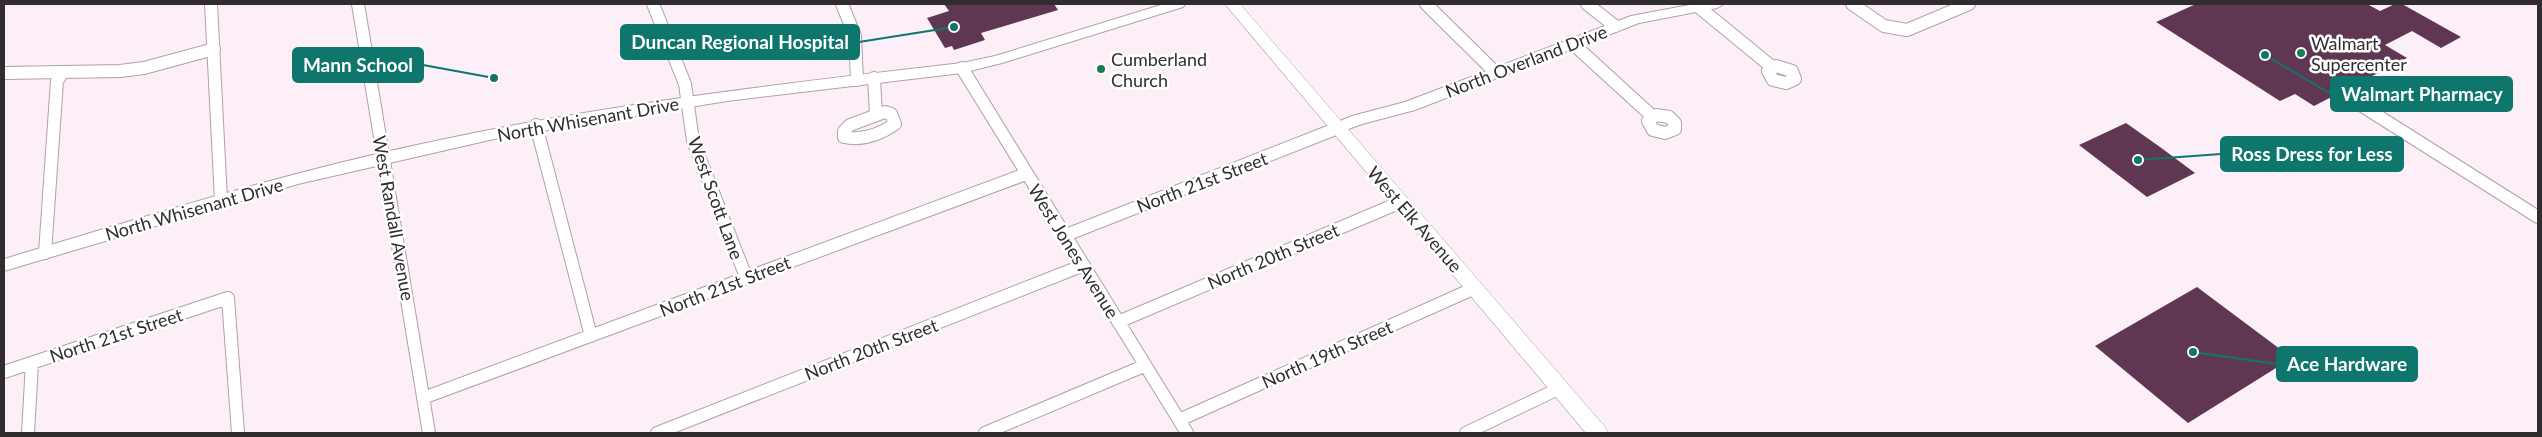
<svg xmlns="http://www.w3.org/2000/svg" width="2542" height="437" font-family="Lato,sans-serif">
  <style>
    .building { fill: #603753 }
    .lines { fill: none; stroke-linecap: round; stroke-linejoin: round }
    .minor-casing { stroke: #aea1a9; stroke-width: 14 }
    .tertiary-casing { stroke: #aea1a9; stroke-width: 2 }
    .secondary-casing { stroke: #aea1a9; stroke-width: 1 }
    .minor { stroke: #fff; stroke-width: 12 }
    .tertiary { fill: #fff; fill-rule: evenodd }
    .secondary { fill: #fff; fill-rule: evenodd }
    .poi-dot { fill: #1c7c54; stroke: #fff; stroke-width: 2 }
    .labels { text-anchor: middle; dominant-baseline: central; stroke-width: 5; stroke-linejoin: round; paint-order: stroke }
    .poi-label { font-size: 18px; fill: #312c2f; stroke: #fff; text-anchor: start }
    .street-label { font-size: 18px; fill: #312c2f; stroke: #fff }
    .leader { fill: none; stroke: #0f766e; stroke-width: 2 }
    .callout-dot { fill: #0f766e; stroke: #fff; stroke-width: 2 }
    .callout { fill: #0f766e; stroke: #0f766e; stroke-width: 2 }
    .callout-label { font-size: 19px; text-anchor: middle; font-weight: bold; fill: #fff }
  </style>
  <rect width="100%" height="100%" fill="#fceff7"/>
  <path class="building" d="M944,4H1054L1058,10L981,33L985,40L954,50L952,46L945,48L927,18L949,11Z
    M2196,4H2367L2380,11L2395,4H2402L2461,37L2441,48L2412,31L2385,45L2407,58L2314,106L2295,94L2280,101L2156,22Z
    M2126,123L2160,147L2195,173L2147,197L2079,145Z
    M2197,287L2292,358L2188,423L2095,346Z"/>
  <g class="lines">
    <g class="minor-casing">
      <path id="minor" d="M211,4L221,200
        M358,4L429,433
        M653,4L685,84L693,141L746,277
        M842,4L855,36L857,80
        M1426,4L1495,72
        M1587,4L1615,26
        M1852,4L1884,26L1907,30L1969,4
        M1700,8L1772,67
        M1571,42L1652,116
        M1776,66L1792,71L1795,79L1786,83L1773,80L1768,71Z
        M962,68L1187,433
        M4,73L120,71L144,68L214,49
        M874,78L876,115
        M2356,102L2538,217
        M885,112L891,114L895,124C879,135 863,141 844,137V131L850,125Z
        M1656,115L1669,117L1675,123V129L1665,133L1653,130L1648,121Z
        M536,125L591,336
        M1066,235L1338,128
        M45,253L57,81L62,73
        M1118,322L1401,202
        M4,372L228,298L238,433
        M423,398L1026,174
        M1179,420L1475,288
        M28,433L32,363
        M657,433L1084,265
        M985,433L1144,366
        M1466,433L1560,388"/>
    </g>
    <g class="tertiary-casing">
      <path id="tertiary" d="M1164,4H1185L1183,7L1002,63L962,73L727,101L494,139L298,184L4,271V259C141,218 277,175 417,145C596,105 779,84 962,63L995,56Z
        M1695,4H1724L1717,8L1639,23L1415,110L1362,124L1338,133L1333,132L1330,128L1333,124L1352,116L1405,102L1631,16Z"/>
    </g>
    <g class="secondary-casing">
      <path id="secondary" d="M1225,4H1240L1605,427L1608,433H1586Z"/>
    </g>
    <use href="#minor" class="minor"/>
    <use href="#tertiary" class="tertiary"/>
    <use href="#secondary" class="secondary"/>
  </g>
  <g class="poi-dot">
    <circle cx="2301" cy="53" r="5"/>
    <circle cx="1101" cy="69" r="5"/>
  </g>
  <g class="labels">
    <g class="poi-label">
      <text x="2311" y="43">Walmart<tspan x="2311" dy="21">Supercenter</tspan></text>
      <text x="1111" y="59">Cumberland<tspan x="1111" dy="21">Church</tspan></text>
    </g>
    <g class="street-label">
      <text transform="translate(1526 61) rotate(-21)">North Overland Drive</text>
      <text transform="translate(588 119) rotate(-10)">North Whisenant Drive</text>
      <text transform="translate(1202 182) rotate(-21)">North 21st Street</text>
      <text transform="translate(716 198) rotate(70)">West Scott Lane</text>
      <text transform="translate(194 209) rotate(-16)">North Whisenant Drive</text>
      <text transform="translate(394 218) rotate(80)">West Randall Avenue</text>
      <text transform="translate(1415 219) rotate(49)">West Elk Avenue</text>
      <text transform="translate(1074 251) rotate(58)">West Jones Avenue</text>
      <text transform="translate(1273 256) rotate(-23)">North 20th Street</text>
      <text transform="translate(725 286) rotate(-21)">North 21st Street</text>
      <text transform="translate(116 335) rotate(-18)">North 21st Street</text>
      <text transform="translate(871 349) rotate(-21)">North 20th Street</text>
      <text transform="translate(1327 354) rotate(-24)">North 19th Street</text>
    </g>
  </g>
  <path class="leader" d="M954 27L859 42M494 78L423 65M2265 55L2331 94M2138 160L2221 154M2193 352L2277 364"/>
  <g class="callout-dot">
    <circle cx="954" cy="27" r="5"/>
    <circle cx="494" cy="78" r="5"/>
    <circle cx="2265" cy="55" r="5"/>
    <circle cx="2138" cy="160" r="5"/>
    <circle cx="2193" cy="352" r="5"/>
  </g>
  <g class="callout">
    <rect x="621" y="25" width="238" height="34" rx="5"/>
    <rect x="293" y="48" width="130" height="34" rx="5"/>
    <rect x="2331" y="77" width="181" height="34" rx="5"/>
    <rect x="2221" y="137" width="182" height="34" rx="5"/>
    <rect x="2277" y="347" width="140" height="34" rx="5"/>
  </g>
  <g class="callout-label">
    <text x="740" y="49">Duncan Regional Hospital</text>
    <text x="358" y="72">Mann School</text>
    <text x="2422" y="101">Walmart Pharmacy</text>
    <text x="2312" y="161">Ross Dress for Less</text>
    <text x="2347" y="371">Ace Hardware</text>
  </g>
  <rect width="2542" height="437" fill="none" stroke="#312c2f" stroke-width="10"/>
</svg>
